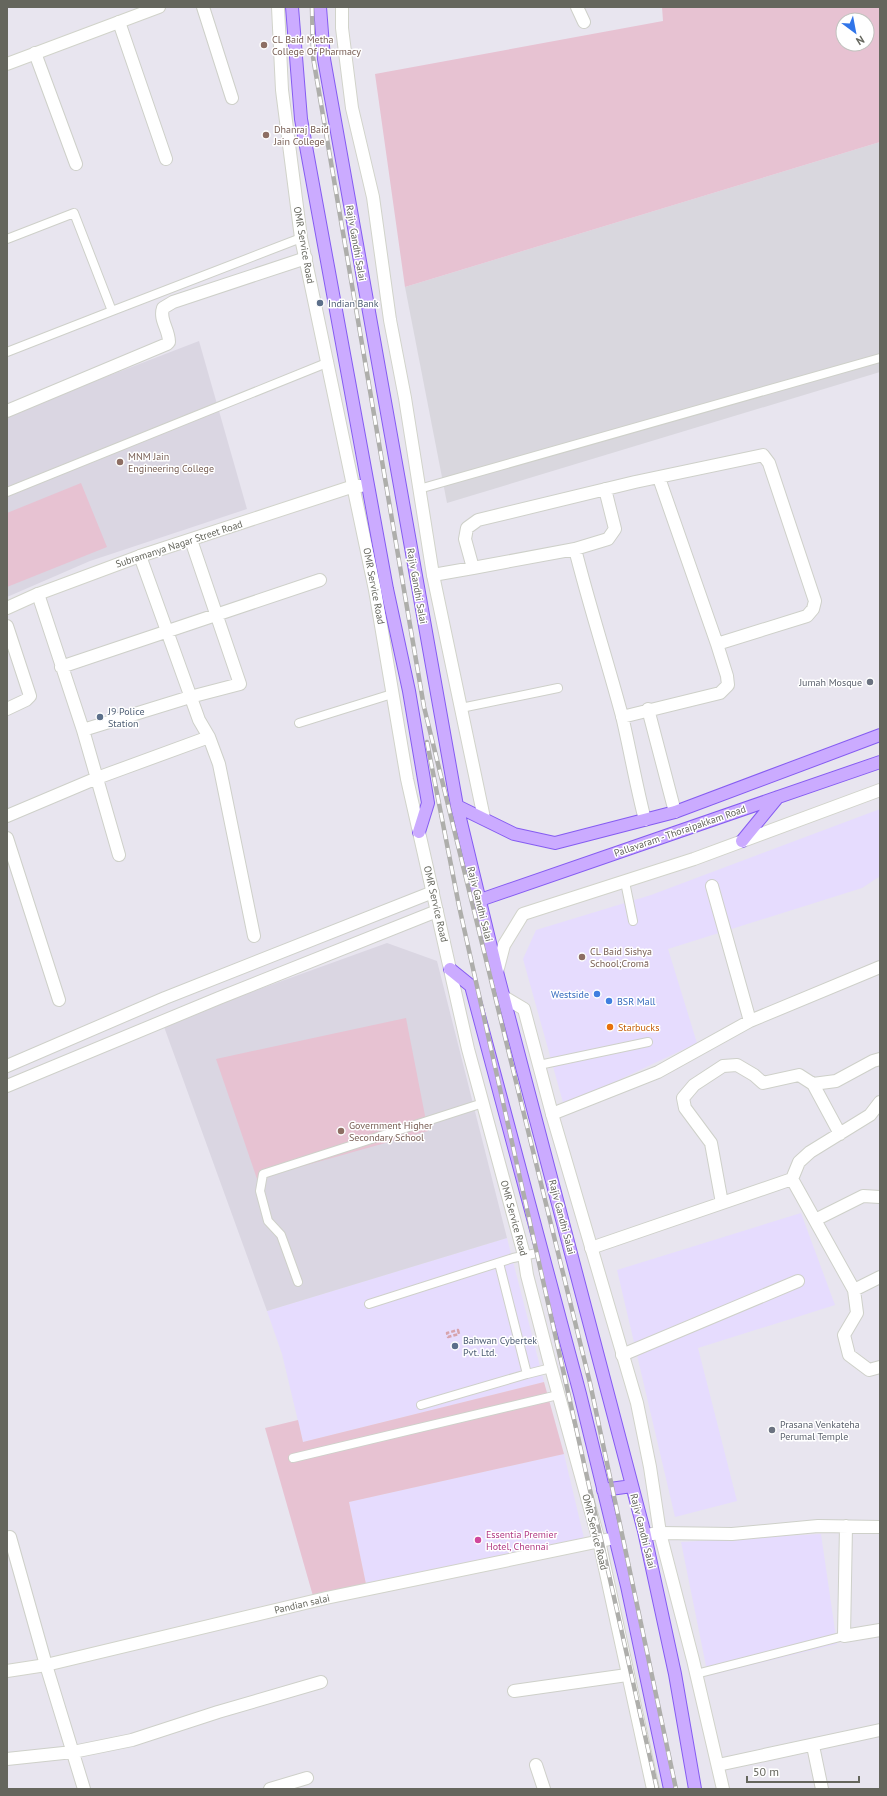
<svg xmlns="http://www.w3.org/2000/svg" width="887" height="1796" viewBox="0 0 887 1796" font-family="'PT Sans',sans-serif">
	<rect width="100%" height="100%" fill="#e8e5ef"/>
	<path fill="#e6dcfe" d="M880,809V876L862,888L668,949L697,1043L564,1106L523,959L536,930L651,895Z
		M801,1213L835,1305L698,1348L737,1501L675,1517L617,1270Z
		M507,1238L544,1382L303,1442L282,1354L267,1311Z
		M564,1454L584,1538L366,1584L349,1502Z
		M821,1534L837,1644L708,1676L681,1542Z"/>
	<path fill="#d9d7de" d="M880,142V372L447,503L405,287Z"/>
	<path fill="#dad6e2" d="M199,341L247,509L90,561L7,597V415Z
		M387,943L437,961L507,1238L267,1311L163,1024Z"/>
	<path fill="#e7c2d2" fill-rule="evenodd" d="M662,7H880V142L405,287L375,74L663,21ZM843,20H867V44H843Z
		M81,483L107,547L7,587V513Z
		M406,1018L428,1131L257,1179L216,1059Z
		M544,1382L564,1454L349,1502L366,1584L313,1596L265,1428L298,1420L303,1442Z"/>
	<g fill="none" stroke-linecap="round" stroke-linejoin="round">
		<defs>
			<path id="lane" d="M7,239L74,213L112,311L7,352
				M112,311L301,238
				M419,489L880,358
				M7,492L329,362
				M461,708L558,688
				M299,723L392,694
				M625,882L633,921
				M539,1065L648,1042
				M499,1263L527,1374L551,1368
				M298,1282L281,1235L268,1221L260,1191L263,1174L483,1103
				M369,1304L513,1258L542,1252
				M421,1405L527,1374
				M293,1458L558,1395
				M696,1674L844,1636"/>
			<path id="street" d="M203,7L232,98
				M577,7L584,22
				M119,22L166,159
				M35,53L76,164
				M7,411L167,344L169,342C169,329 159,320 163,308L173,302L306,258
				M659,478L717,644
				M575,549L608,539L615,529L605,489
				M140,556L199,720L209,737L219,764L254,936
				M473,568L575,549C589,605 607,660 622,716C630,750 636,785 645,820
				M433,575L473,568L465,539L467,528L478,520L635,482L763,455L769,463L815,601L813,609L807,616L717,644L727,676L728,685L720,693L622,717
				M38,594L83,730L119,855
				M7,626L30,696L26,700L7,709
				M61,667L320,580
				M648,709L675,812
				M83,730L190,697L240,684L191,540
				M7,816L97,778L209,737
				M7,838L59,1000
				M712,886L750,1021
				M7,1066L165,998L433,892
				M813,1084L840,1134
				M7,1086L219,998L437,911
				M552,1114L658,1072L750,1021L880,967
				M792,1179L799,1162L810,1152L870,1115L880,1102
				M722,1203L711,1143L685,1108L683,1098L694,1085L723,1066L737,1065L754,1075L763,1083L799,1075L813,1084L836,1081L873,1061L880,1059
				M815,1220L863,1196L880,1197
				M591,1248L792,1179L854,1290L857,1313L844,1335L849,1355L869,1370L880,1367
				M854,1290L880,1277
				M622,1355L798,1281
				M846,1526L844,1636L880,1630
				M645,1535L660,1533L732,1534L818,1526L880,1527
				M7,1538L10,1537L46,1665L84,1789
				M514,1691L627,1675
				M813,1746L822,1789
				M7,1759L73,1752L132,1740L218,1712L321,1682
				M536,1765L544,1789
				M718,1765L880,1730
				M270,1789L307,1778"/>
			<path id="secondary" d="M278,7L282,90L301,238L375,590L407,779L468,1049L524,1255L527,1275L550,1364L599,1541L653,1789
				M342,7V28L352,108L373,197L390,320L405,398L433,575L484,818
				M7,64L159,7
				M7,608L38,594L140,556L354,486H361
				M497,972L504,945L523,914L694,859L880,790
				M504,997L524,1009L552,1114L637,1403L650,1467L660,1533L693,1660L723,1789
				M7,1671L46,1665L326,1598L615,1538"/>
			<path id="primary" d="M292,7L301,119L387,589L409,691L428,803L419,832
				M320,7L324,59L457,806L497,972L644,1531L675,1674L695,1789
				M457,806L514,834L555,843L675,812L880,735
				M742,841L778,797
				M480,900L880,762
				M450,969L471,986L580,1394L627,1586L670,1789
				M603,1490L632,1486"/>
		</defs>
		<use href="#lane" stroke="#ced0c9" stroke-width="10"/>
		<use href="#street" stroke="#ced0c9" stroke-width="14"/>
		<use href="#secondary" stroke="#d1d3ca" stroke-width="14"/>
		<use href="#primary" stroke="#855cf1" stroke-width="14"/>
		<path stroke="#d7a4ad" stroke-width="2.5" stroke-dasharray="4 2" stroke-linecap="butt" d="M458,1330L459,1334L448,1337L447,1333Z"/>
		<use href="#lane" stroke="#fff" stroke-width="8"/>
		<use href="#street" stroke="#fff" stroke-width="12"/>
		<use href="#secondary" stroke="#fff" stroke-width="12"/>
		<use href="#primary" stroke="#cbabff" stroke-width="12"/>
		<defs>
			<path id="rail" d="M312,7L313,57L424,707L590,1383L676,1789
				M427,742L459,906L657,1789"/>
		</defs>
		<use href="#rail" stroke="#aeaeab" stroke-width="4.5"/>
		<use href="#rail" stroke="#fff" stroke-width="3" stroke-dasharray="9" stroke-linecap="butt"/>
	</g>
	<g fill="#8d6e63" stroke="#fff" stroke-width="1.5">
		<circle cx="264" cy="45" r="4"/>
		<circle cx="266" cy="135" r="4"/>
		<circle cx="120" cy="462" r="4"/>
		<circle cx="582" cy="957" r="4"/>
		<circle cx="341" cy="1131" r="4"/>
	</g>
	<g fill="#5c6f8a" stroke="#fff" stroke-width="1.5">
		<circle cx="320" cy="303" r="4"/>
		<circle cx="100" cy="717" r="4"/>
		<circle cx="455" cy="1346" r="4"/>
	</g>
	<g fill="#6b7280" stroke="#fff" stroke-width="1.5">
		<circle cx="870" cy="682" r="4"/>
		<circle cx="772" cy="1430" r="4"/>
	</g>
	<g fill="#3f7fe0" stroke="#fff" stroke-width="1.5">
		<circle cx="597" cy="994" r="4"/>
		<circle cx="609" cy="1001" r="4"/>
	</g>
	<circle fill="#e8710a" stroke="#fff" stroke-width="1.5" cx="610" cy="1027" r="4"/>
	<circle fill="#d1479c" stroke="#fff" stroke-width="1.5" cx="478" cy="1540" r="4"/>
	<g text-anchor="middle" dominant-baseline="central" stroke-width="3" stroke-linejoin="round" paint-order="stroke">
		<g font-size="10" fill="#785e54" stroke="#fff" text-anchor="start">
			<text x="272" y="39">CL Baid Metha<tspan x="272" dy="12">College Of Pharmacy</tspan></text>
			<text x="274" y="129">Dhanraj Baid<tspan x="274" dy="12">Jain College</tspan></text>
			<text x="128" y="456">MNM Jain<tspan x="128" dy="12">Engineering College</tspan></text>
			<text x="590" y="951">CL Baid Sishya<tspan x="590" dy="12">School;Cromā</tspan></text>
			<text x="349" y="1125">Government Higher<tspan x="349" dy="12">Secondary School</tspan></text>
		</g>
		<g font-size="10" fill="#65665d" stroke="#fff">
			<text transform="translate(356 243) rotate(80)">Rajiv Gandhi Salai</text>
			<text transform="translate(304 245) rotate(80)">OMR Service Road</text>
			<text transform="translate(179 544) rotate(-18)">Subramanya Nagar Street Road</text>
			<text transform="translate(374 586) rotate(79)">OMR Service Road</text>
			<text transform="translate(417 586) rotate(80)">Rajiv Gandhi Salai</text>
			<text transform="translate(680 831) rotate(-19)">Pallavaram - Thoraipakkam Road</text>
			<text transform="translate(436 904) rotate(77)">OMR Service Road</text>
			<text transform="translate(480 904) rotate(76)">Rajiv Gandhi Salai</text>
			<text transform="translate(562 1217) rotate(75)">Rajiv Gandhi Salai</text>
			<text transform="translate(514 1218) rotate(75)">OMR Service Road</text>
			<text transform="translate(643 1531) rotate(76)">Rajiv Gandhi Salai</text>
			<text transform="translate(595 1532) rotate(76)">OMR Service Road</text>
			<text transform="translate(302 1604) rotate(-13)">Pandian salai</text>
		</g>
		<g font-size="10" fill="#4e5e75" stroke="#fff" text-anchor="start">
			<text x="328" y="303">Indian Bank</text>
			<text x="108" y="711">J9 Police<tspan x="108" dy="12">Station</tspan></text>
			<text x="463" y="1340">Bahwan Cybertek<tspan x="463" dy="12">Pvt. Ltd.</tspan></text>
		</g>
		<g font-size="10" fill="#5b616d" stroke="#fff" text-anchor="end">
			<text x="862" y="682">Jumah Mosque</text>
			<text x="780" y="1424" text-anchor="start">Prasana Venkateha<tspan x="780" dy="12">Perumal Temple</tspan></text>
		</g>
		<g font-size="10" fill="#366cbe" stroke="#fff" text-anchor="end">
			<text x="589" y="994">Westside</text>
			<text x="617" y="1001" text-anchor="start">BSR Mall</text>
		</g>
		<g font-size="10" fill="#c56008" stroke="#fff" text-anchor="start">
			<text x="618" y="1027">Starbucks</text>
		</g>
		<g font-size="10" fill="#b23c85" stroke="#fff" text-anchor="start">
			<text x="486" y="1534">Essentia Premier<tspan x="486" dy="12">Hotel, Chennai</tspan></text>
		</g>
	</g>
	<rect width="887" height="1796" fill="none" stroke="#65665d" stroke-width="16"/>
	<g transform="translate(855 32) rotate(148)"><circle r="19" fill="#ffffff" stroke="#c1c2be"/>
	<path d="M0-3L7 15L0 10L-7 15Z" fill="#3175e9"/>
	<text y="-6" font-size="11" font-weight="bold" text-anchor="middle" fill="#65665d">N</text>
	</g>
	<path d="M747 1776v6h112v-6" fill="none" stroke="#65665d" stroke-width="2"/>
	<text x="753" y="1776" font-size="12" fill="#65665d" stroke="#ffffff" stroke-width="3" paint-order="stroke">50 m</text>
</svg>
